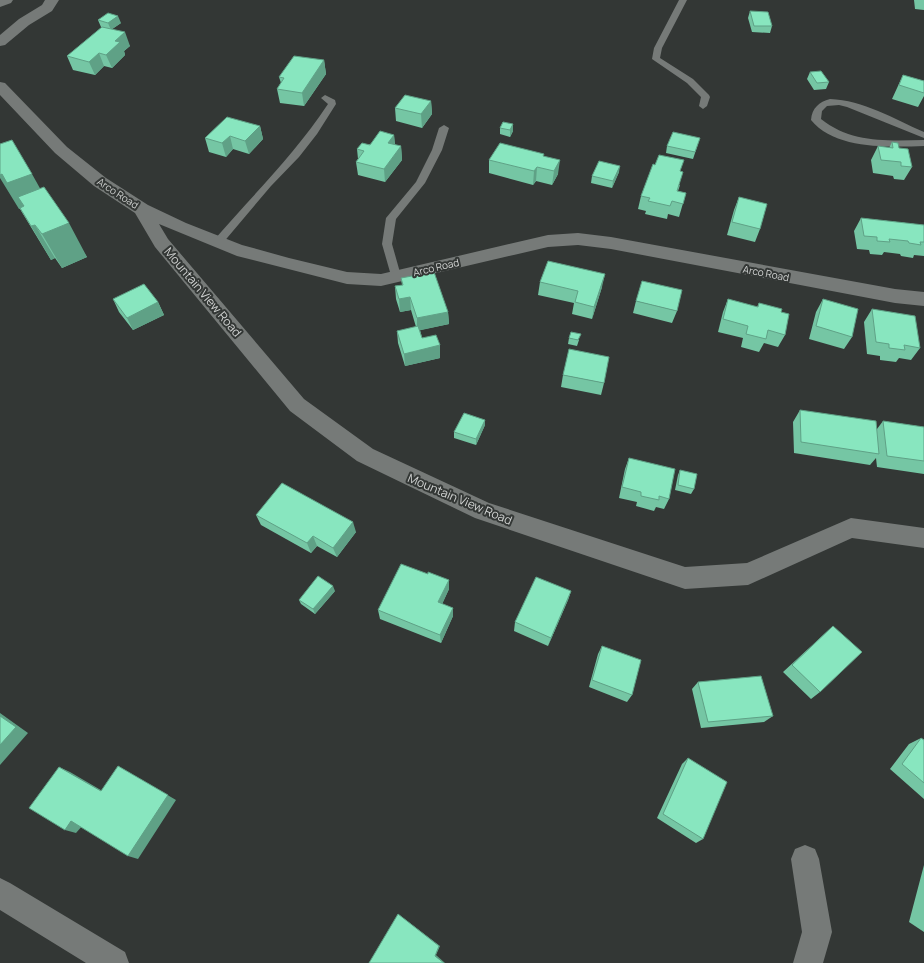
<svg xmlns="http://www.w3.org/2000/svg" width="924" height="963" viewBox="0 0 924 963" font-family="Manrope,sans-serif">
	<rect width="100%" height="100%" fill="#333735"/>
	<g fill="none" stroke-linecap="round" stroke-linejoin="round">
		<path fill="#767a78" fill-rule="evenodd" d="M679,0H687L662,48L660,58L693,79L709,95L710,97L707,106L703,109L699,106L701,97L687,83L652,59L654,48Z
			M325,95L335,100L336,104L317,134L299,157L271,186L222,244H214L213,242L214,240C253,195 295,154 328,104L321,98Z
			M830,99C863,100 894,119 924,132V138L847,107L839,105L827,106L822,111L821,119C851,143 887,141 924,140V146C890,147 835,150 811,120C812,108 819,102 830,99Z
			M444,125L449,128L442,150L425,183L396,219L392,244L401,276L400,279H392L382,244L386,218L416,182L432,150L439,128Z"/>
		<path fill="#767a78" fill-rule="evenodd" d="M0,0H13L11,3L0,7Z
			M45,0H59L52,11L29,25L5,45L0,46V35L19,19L42,5Z
			M0,82L5,83L67,147L106,178L148,205L186,223L242,245L289,258L347,272L381,274L548,235L578,233L611,237L895,289L924,292V306L895,303L611,249L578,245L548,247L381,286L347,284L237,256L159,224L168,239L304,399L373,449L489,503L685,567L747,563L851,518L924,528V548L852,538L748,585L685,589L475,518L357,461L290,411L155,247L135,213L94,186L55,153L0,95Z
			M805,845L815,849L819,859L832,932L823,963H793L802,932L791,859L795,849Z
			M0,878L10,883L125,952L129,963H86L0,910Z"/>
	</g>
	<path fill="#75c6a4" d="M914,0H924V10L915,9Z
		M750,11L772,26L770,33L752,32L748,18Z
		M98,20L121,23L112,29L130,46L124,51L125,55L112,68L104,66L95,75L73,70L67,56L102,27H101Z
		M324,60L326,74L304,106L280,103L277,89L281,83L279,77Z
		M810,72L829,82L826,89L814,90L807,79Z
		M903,75L924,81V96L918,107L892,99Z
		M431,101L432,114L422,128L396,121L395,108Z
		M503,122L513,131L510,137L500,134V128Z
		M260,126L263,139L249,154L233,149L226,157L209,152L205,138Z
		M394,135L395,145L401,146L402,160L385,182L358,175L356,162L358,159L357,149Z
		M700,138L693,159L666,153L667,146Z
		M892,142L899,148L912,167L904,180L894,179L893,176L873,173L871,160L878,146L889,148Z
		M544,156L558,174L552,185L536,181L533,185L489,173V160Z
		M619,172L612,188L591,183L592,176Z
		M680,185L678,191L686,193L679,217L668,214L667,219L645,214L646,211L638,209L641,196Z
		M40,188L87,257L62,268L55,258L51,260L20,209H19Z
		M739,197L760,229L755,242L727,235L734,210Z
		M861,218L924,225V256L914,255L913,258L901,256L900,254L884,252L882,255L870,254L869,250L857,249L854,231Z
		M401,278L448,312L449,324L420,330L422,338L440,345V358L405,366L398,343L397,331L416,327L411,310L400,312L396,299L395,286L402,285Z
		M540,282L602,287L592,319L572,314L574,303L538,295Z
		M113,299L158,302L164,315L133,330L119,312Z
		M728,299L757,307L759,303L781,312L785,335L778,347L764,343L759,352L741,347L743,338L718,332L723,312Z
		M823,299L852,337L844,349L809,339L816,312Z
		M636,301L677,311L672,323L633,313Z
		M872,309L920,348L911,360L899,358L896,362L880,360V356L867,354L864,322Z
		M569,338L579,340L577,346L568,344Z
		M563,375L604,383L601,395L561,387Z
		M800,410L877,429L883,421L924,427V474L877,467L876,458L870,465L794,453L793,422Z
		M485,420V425L476,445L454,438V432Z
		M629,458L669,499L664,509L656,507L654,511L636,506L637,502L619,498L625,469Z
		M680,470L694,489L691,494L675,490L678,475Z
		M256,515L356,532L337,557L317,546L311,553L261,525Z
		M428,574L449,580V589L442,604L453,608V616L441,643L380,619L378,610Z
		M335,591L315,614L301,604L299,600Z
		M571,591L568,600L548,646L514,631L515,622Z
		M833,626L820,692L811,699L783,672Z
		M602,646L632,695L627,702L589,687L598,654Z
		M698,682L773,716L764,722L701,728L692,689Z
		M921,738L924,740V799L890,769L909,744Z
		M688,758L703,839L696,843L657,818L682,764Z
		M924,865V932L909,922Z"/>
	<path fill="#5fa186" d="M118,16L121,23L111,30L108,23Z
		M125,32L130,46L124,51L125,55L112,68L106,55L115,41Z
		M99,53L104,66L95,75L89,62Z
		M324,60L326,74L304,106L302,93Z
		M431,101L432,114L422,128L421,114Z
		M513,124V131L510,137V130Z
		M260,126L263,139L249,154L245,141Z
		M394,135L395,149L388,143Z
		M230,136L233,149L226,157L222,143Z
		M401,146L402,160L385,182L384,169Z
		M560,160L558,174L552,185L554,171Z
		M620,166L619,172L612,188L613,181Z
		M537,167L536,181L533,185L534,171Z
		M2,174H32L51,208L29,216L22,208L19,209L0,178V175Z
		M69,223L87,257L62,268L42,234Z
		M35,225L55,258L51,260L31,226Z
		M605,274L602,287L592,319L594,307Z
		M410,297L411,310L400,312L399,299Z
		M158,302L164,315L133,330L127,318Z
		M448,312L449,324L417,331V318Z
		M440,345V358L405,366L404,354Z
		M485,420V425L476,445V439Z
		M353,522L356,532L337,557L333,548Z
		M313,536L317,546L311,553L307,543Z
		M449,580V589L439,611L438,602Z
		M333,586L335,591L315,614L313,609Z
		M571,591L568,600L548,646L551,638Z
		M453,608V616L441,643L440,635Z
		M0,713L28,733L0,765Z
		M118,766L176,800L138,859L128,856Z
		M59,767L70,772L111,796L101,791Z
		M71,821L83,825L76,833L65,830Z
		M398,914L440,946L436,955L445,963H444L435,956Z"/>
	<path fill="#88e6bf" stroke="#5fa186" d="M750,11L768,12L772,26H754Z
		M108,13L118,16L108,23L98,20Z
		M102,27L125,32L115,41L120,42L106,55L99,53L89,62L67,56Z
		M294,56L324,60L302,93L277,89L284,78L279,77Z
		M821,71L829,82L817,83L810,72Z
		M903,75L924,81V93L899,85Z
		M405,95L431,101L421,114L395,108Z
		M227,117L260,126L245,141L230,136L222,143L205,138Z
		M503,122L513,124L510,130L500,128Z
		M380,131L394,135L388,143L401,146L384,169L356,162L364,151L357,149L362,143L370,145Z
		M673,132L700,138L695,152L667,146Z
		M12,140L32,174L7,183L2,174L0,175V144Z
		M892,142L898,143L899,148L908,149L912,167L901,166V162L881,160L878,146L893,148Z
		M500,143L544,154L543,156L560,160L554,171L537,167L534,171L489,160Z
		M659,155L684,160L680,171L683,172L677,191L686,193L683,204L672,201L670,206L648,201L650,198L641,196L653,164L655,165Z
		M599,161L620,166L613,181L592,176Z
		M44,187L69,223L42,234L35,225L31,226L20,208L24,206L18,197Z
		M739,197L767,204L760,229L732,222Z
		M861,218L924,225V242H920L921,245L909,243L908,241L889,239L890,242L877,241V237L864,236Z
		M548,261L605,274L594,307L575,302L578,291L540,282Z
		M434,272L448,312L417,318L410,297L399,299L395,286L403,285L401,278Z
		M642,281L682,290L677,311L636,301Z
		M144,284L158,302L127,318L113,299Z
		M728,299L758,307L759,303L782,309L781,312L789,314L785,335L768,330L766,339L746,334L748,326L723,319Z
		M823,299L858,309L852,337L816,326Z
		M872,309L915,316L920,348L904,345L905,350L889,348V344L876,342Z
		M418,326L422,338L436,335L440,345L404,354L397,331Z
		M571,332L581,334L578,340L569,338Z
		M569,349L609,357L604,383L563,375Z
		M800,410L876,421L879,454L801,442Z
		M464,413L485,420L476,439L454,432Z
		M883,421L924,427V461L887,456Z
		M629,458L675,469L669,499L659,496V500L641,496V492L622,487Z
		M680,470L697,474L694,489L678,485Z
		M282,483L353,522L333,548L313,536L307,543L256,515Z
		M401,564L428,574V572L449,580L438,602L453,608L440,635L378,610Z
		M318,576L333,586L313,609L299,600Z
		M536,577L571,591L551,638L515,622Z
		M833,626L862,652L820,692L792,665Z
		M602,646L641,660L632,695L592,680Z
		M761,676L773,716L708,722L698,682Z
		M0,716L16,727L0,745Z
		M921,738L924,740V783L902,764Z
		M688,758L727,782L703,839L663,814Z
		M118,766L168,795L128,856L71,821L65,830L29,808L59,767L101,791Z
		M398,914L439,946L435,956L444,963H369Z"/>
	<g text-anchor="middle" dominant-baseline="central" stroke-width="4" stroke-linejoin="round" paint-order="stroke">
		<g font-size="10" fill="#d1d3d2" stroke="#333735">
			<text transform="translate(118 193) rotate(33)">Arco Road</text>
			<text transform="translate(436 267) rotate(-13)">Arco Road</text>
			<text transform="translate(766 273) rotate(11)">Arco Road</text>
		</g>
		<g font-size="12" fill="#d1d3d2" stroke="#333735">
			<text transform="translate(203 292) rotate(50)">Mountain View Road</text>
			<text transform="translate(460 499) rotate(23)">Mountain View Road</text>
		</g>
	</g>
</svg>
